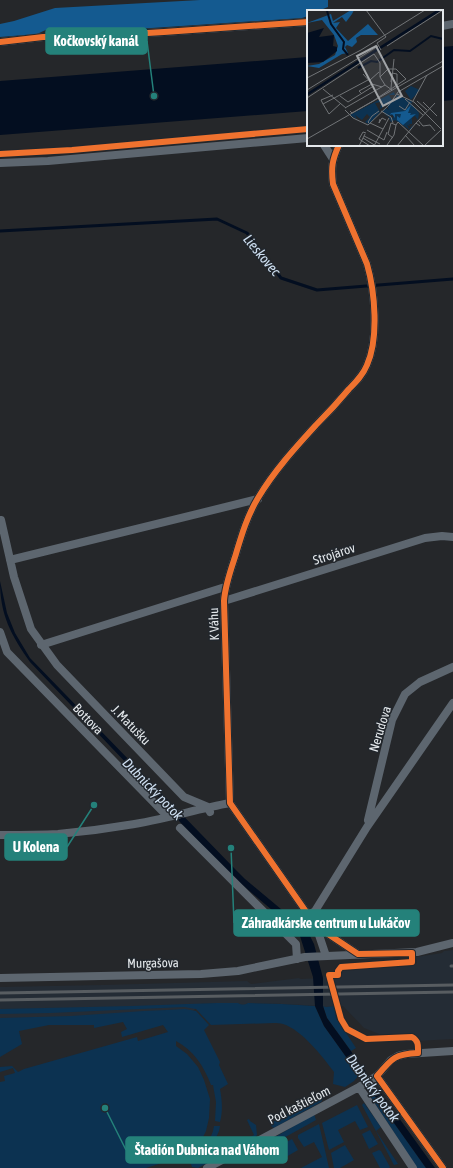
<svg xmlns="http://www.w3.org/2000/svg" width="453" height="1168" viewBox="0 0 453 1168" font-family="'Asap Condensed',sans-serif">
	<rect width="100%" height="100%" fill="#25272a"/>
	<path fill="#242c35" d="M453,950V1039L399,1042L364,1028L343,1006L326,1007L323,1006L282,1004L248,1003L245,1005L217,1003L200,1004L192,1012L94,1025H49L0,1026V987H1L103,985L247,981L251,984L299,978L300,979L323,978V976L325,977H340V972L343,969L413,965L417,963L416,957L442,953L444,951Z"/>
	<path fill="#0c3251" d="M217,1003H238C242,1005 244,1005 248,1003L282,1004L315,1006L324,1026L359,1075L354,1081L345,1087L333,1084L334,1072C323,1057 302,1030 283,1024C280,1023 277,1023 274,1023L211,1025L196,1009L184,1007L50,1013L0,1014V1009L132,1006Z
		M323,1006L326,1007L335,1006L336,1018L356,1048L351,1051L327,1018Z
		M185,1009L196,1011L209,1025L204,1030L220,1062L219,1065L228,1084L220,1089C222,1100 223,1111 220,1122L215,1121L216,1102L213,1085H211C204,1066 193,1050 176,1041V1046L187,1054L198,1067L204,1080L210,1099L209,1118L206,1131L198,1147L187,1155L146,1168H0V1082L5,1081L4,1076L15,1073L13,1068L0,1072V1067L12,1066L18,1072L24,1069L137,1037L138,1041L168,1032L163,1025L122,1037L121,1032L127,1029L123,1022L94,1028V1025H49L19,1031L22,1044L0,1057V1018L71,1016L144,1011L167,1010Z
		M372,1092L426,1168H417L369,1094Z
		M322,1096L323,1099L321,1102L274,1128L271,1126V1123Z
		M364,1103L381,1127L376,1131L398,1164L394,1165L362,1105Z
		M357,1105L368,1127L360,1130L355,1121L338,1130L344,1142L329,1150L322,1123Z
		M314,1114L316,1120L271,1145L268,1146L265,1145V1143Z
		M249,1119L250,1121L256,1125L257,1135L255,1137L198,1168L192,1167L190,1161C201,1151 212,1141 214,1126H220L219,1131L210,1151L213,1156L254,1135L247,1120Z
		M319,1124L329,1168H301L322,1157L314,1142L304,1147L298,1138V1135Z
		M370,1130L378,1144L369,1149L362,1134Z
		M292,1139L298,1150L286,1157L279,1146Z
		M345,1145L354,1160L340,1168H334L331,1153Z
		M379,1150L381,1151L390,1167L389,1168H380L372,1153Z"/>
	<path fill="#145a90" d="M200,0H328V7L318,11H308V16L302,18L77,33L62,28H50L37,34L0,37V24L14,21L55,8Z"/>
	<path fill="#030e20" d="M453,46V100L442,101V47Z
		M308,57V111L0,135V81Z
		M0,581L7,613L15,633L30,658L234,868L245,879L300,925L309,934L314,944L323,978V1006L327,1018L366,1072L359,1075L324,1026L319,1015L315,1006L313,977L299,933L233,877L180,822L170,809L30,662C11,635 0,615 0,581Z
		M378,1089L435,1168H426L372,1092Z"/>
	<g fill="none" stroke-linecap="round" stroke-linejoin="round">
		<path stroke="#030e20" stroke-width="3" d="M0,231L217,219L247,233L281,278L317,290L453,279
			M360,1071L377,1094"/>
		<path stroke="#5d666f" stroke-width="8" d="M442,26L453,24
			M0,42L43,37L98,36L164,32L308,22
			M324,145L333,159
			M0,163L48,161L308,138
			M1,520L14,577L31,629L57,665L184,797L208,807L210,812
			M10,560L258,499
			M224,601L425,538L442,536L453,537
			M0,632L7,652L168,817
			M41,645L225,587
			M368,820L392,720L405,694L420,682L453,667
			M180,828L296,944L297,959
			M0,835C19,835 39,835 58,834C82,832 105,829 128,825C163,820 196,809 230,803
			M309,915L315,911L367,827L453,703
			M316,926L358,954
			M326,956L316,926L230,803L224,601C225,586 230,572 235,557C241,537 247,516 258,498C274,471 295,448 316,425C328,413 339,401 349,389C356,382 363,375 367,365C379,338 375,292 367,264L333,184C331,168 332,160 339,145
			M0,978L201,974L238,971L305,957L417,952L453,943
			M377,1076L443,1168
			M359,1087L413,1168
			M207,1168L359,1087L377,1076L391,1060L398,1056L406,1054L453,1051"/>
		<path stroke="#585d61" stroke-width="3" d="M451,966H453
			M0,993L453,985
			M0,1000L453,992"/>
		<defs>
			<path id="cycleway" d="M0,42L43,37L98,36L164,32L308,22
				M339,145C332,160 331,168 333,184L367,264C375,292 379,338 367,365C363,375 356,382 349,389C339,401 328,413 316,425C295,448 274,471 258,498C247,516 241,537 235,557C230,572 225,586 224,601L230,803L316,926L358,954L412,953V962L341,967L338,971V975H329L341,1019L347,1029L366,1039L412,1037C419,1041 418,1046 418,1053C395,1054 392,1058 377,1076L443,1168
				M0,154L72,150L308,129"/>
		</defs>
		<use href="#cycleway" stroke="#22272d" stroke-width="8"/>
		<use href="#cycleway" stroke="#ef722f" stroke-width="6"/>
	</g>
	<g text-anchor="middle" dominant-baseline="central" stroke-width="3" stroke-linejoin="round" paint-order="stroke">
		<g font-size="13" fill="#e4e8eb" stroke="#22272d">
			<text transform="translate(334 554) rotate(-18)">Strojárov</text>
			<text transform="translate(214 624) rotate(-92)">K Váhu</text>
			<text transform="translate(88 719) rotate(46)">Bottova</text>
			<text transform="translate(131 725) rotate(46)">J. Matušku</text>
			<text transform="translate(380 729) rotate(-73)">Nerudova</text>
			<text transform="translate(153 963) rotate(-1)">Murgašova</text>
			<text transform="translate(299 1105) rotate(-27)">Pod kaštieľom</text>
		</g>
		<g font-size="14" font-style="italic" fill="#cfe0f2" stroke="#22272d">
			<text transform="translate(262 255) rotate(50)">Lieskovec</text>
			<text transform="translate(153 789) rotate(46)">Dubnický potok</text>
			<text transform="translate(373 1088) rotate(54)">Dubnický potok</text>
		</g>
	</g>
	<g transform="translate(307 10)">
		<rect width="136" height="136" fill="#25272a"/>
		<path d="M104,76L113,80L104,90L98,81ZM87,82L88,85H82L85,90L87,92L90,85L106,92L104,93L112,103L111,110L108,106L105,108V114H102L103,116L100,115L102,119L107,114L103,120L88,110L84,112L81,106L86,108L87,105L80,106L75,101L79,98L82,100L80,96L84,91L73,99L74,92L68,93L73,102L62,114L58,112L63,107L60,104L55,110L48,105L55,112L48,105L50,109L43,105Z" fill="#0c3251"/>
		<path d="M44,0H47L45,4L39,12L35,7L26,13L33,12L29,18L41,31L61,14L71,25H54L49,28L50,32L45,37L40,35L38,37L41,43L35,44L12,58L0,56L12,54L28,45L31,36L27,25L15,10L0,13L24,4L26,11ZM104,95L101,103H104L103,105L109,104L96,115L90,110V106L93,108L94,104H88V108L85,104L83,105L84,103L98,101Z" fill="#145a90"/>
		<path d="M130,0H135L0,86V83ZM17,18L12,27L27,25L26,36L30,37V41L16,52L0,53V23Z" fill="#030e20"/>
		<path fill="none" stroke="#030e20" stroke-width="2" d="M20,1L24,14L37,32L36,39L41,45M51,58L64,51L70,52L87,40L103,41L124,26L136,29"/>
		<path fill="none" stroke="#717477" stroke-width="1" d="M59,0L79,27L70,33L74,40M80,36L136,0M56,64L65,74L75,77M0,68L54,40L118,0M63,70L72,62M84,72L85,63L90,64V76M84,78L87,49M16,79L39,98M0,80L71,36M55,84L52,81L65,74M90,84L107,92L134,119M33,86L41,92L65,77M0,88L67,44L73,53V67L78,75L85,80M98,89L116,105M106,91L120,65M110,91L120,100M116,92L130,106M16,94L61,70M16,94L22,104L34,93M16,94L14,90L26,85M92,96L98,100L103,92M38,98L78,75M38,100L46,108L61,115L82,95L91,82L136,56M43,101L45,103L66,91L99,69L89,59H81L73,67M74,101L84,107L86,113M73,109L72,113L75,108L79,110M111,110L116,116L123,115L128,121M62,113L61,112L65,106L72,101M63,113L76,119M113,116L109,113L128,93M60,120L77,130L80,122M59,123L56,122L52,129L63,136M98,125L108,136M57,126L73,134M56,128L69,136M86,128L81,124L84,113L89,115L91,112L117,136M0,129L136,51M80,135L87,125L89,115M52,136L58,124M67,136L82,108M90,136L109,113M117,136L134,120"/>
		<path fill="#a1a4a7" fill-opacity="0.15" stroke="#a1a4a7" stroke-width="2" d="M69,36L95,86L76,96L50,46Z"/>
		<rect width="136" height="136" fill="none" stroke="#e4e8eb" stroke-width="2"/>
	</g>
	<path fill="none" stroke="#24817a" stroke-width="1.5" d="M154 96L147 41M94 805L67 847M231 848L234 923M105 1108L126 1150"/>
	<g fill="#24817a" stroke="#22272d" stroke-width="1.5">
		<circle cx="154" cy="96" r="4"/>
		<circle cx="94" cy="805" r="4"/>
		<circle cx="231" cy="848" r="4"/>
		<circle cx="105" cy="1108" r="4"/>
	</g>
	<g fill="#24817a" stroke="#24817a" stroke-width="1.5">
		<rect x="46" y="28" width="101" height="26" rx="4"/>
		<rect x="5" y="834" width="62" height="26" rx="4"/>
		<rect x="234" y="910" width="185" height="26" rx="4"/>
		<rect x="126" y="1137" width="161" height="26" rx="4"/>
	</g>
	<g font-size="14" text-anchor="middle" font-weight="bold" fill="#fff">
		<text x="96" y="46">Kočkovský kanál</text>
		<text x="36" y="852">U Kolena</text>
		<text x="326" y="928">Záhradkárske centrum u Lukáčov</text>
		<text x="207" y="1155">Štadión Dubnica nad Váhom</text>
	</g>
</svg>
